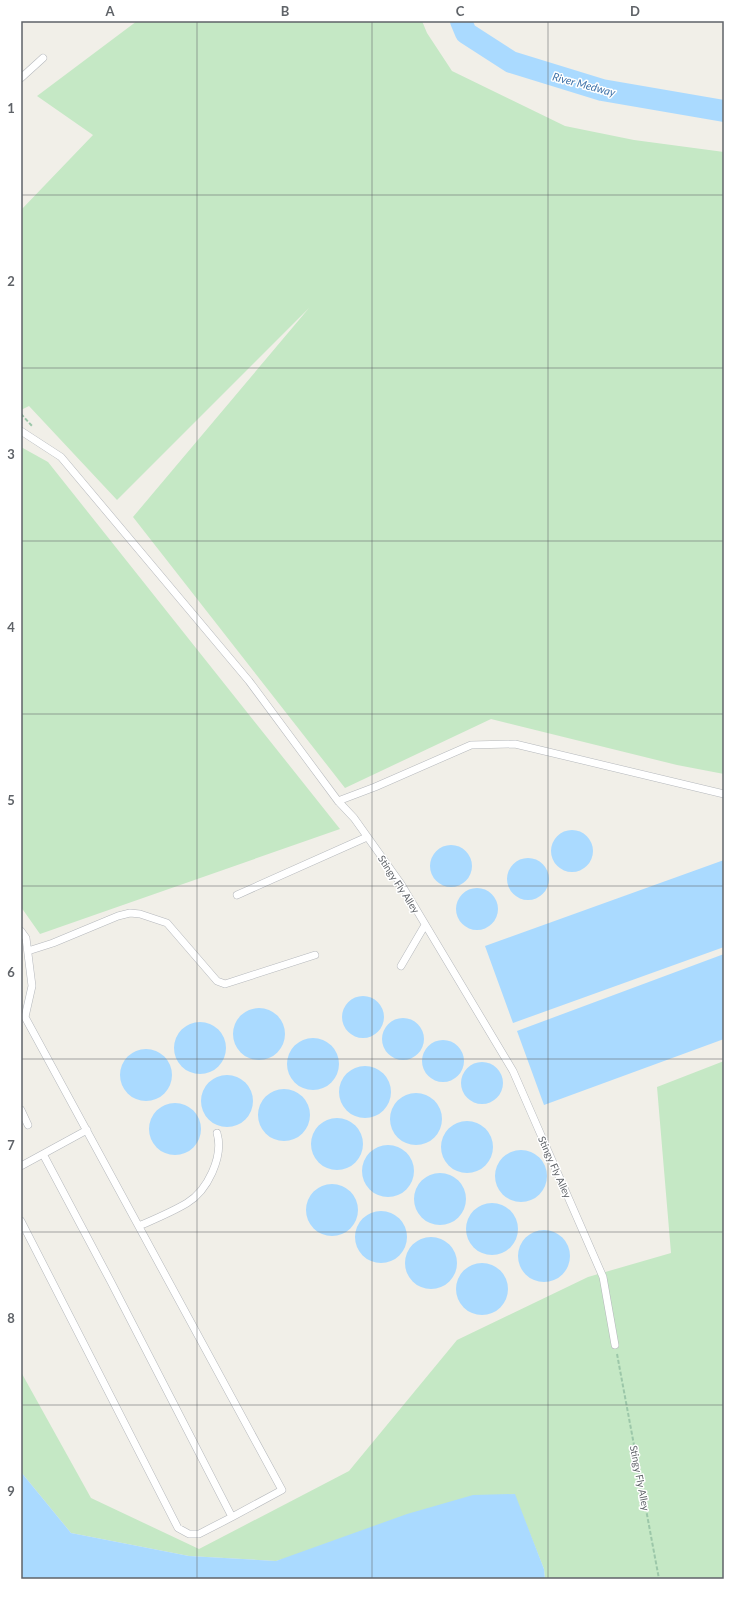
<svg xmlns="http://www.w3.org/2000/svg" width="745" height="1600" viewBox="0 0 745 1600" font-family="Lato,sans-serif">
	<rect width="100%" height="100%" fill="#f1efe8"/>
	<path fill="#c5e8c5" d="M137,21H422L427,33L452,71L565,126L634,140L724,152V774L677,765L491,719L345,788L133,517L309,308L117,500L29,406L21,410V210L93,135L37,96Z
		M21,447L48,462L340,829L40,934L21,907Z
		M724,1061V1579H545L544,1569L514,1494L276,1561L189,1556L71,1533L21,1472V1372L91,1498L199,1549L349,1471L457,1340L588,1277L671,1253L657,1087Z"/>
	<path fill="#aadaff" d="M551 851a21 21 0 1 1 42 0a21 21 0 1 1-42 0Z
		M430 866a21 21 0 1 1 42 0a21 21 0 1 1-42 0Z
		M507 879a21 21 0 1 1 42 0a21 21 0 1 1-42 0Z
		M724,860V947L513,1023L485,946Z
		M456 909a21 21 0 1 1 42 0a21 21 0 1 1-42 0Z
		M724,954V1039L544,1105L517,1031Z
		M342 1017a21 21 0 1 1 42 0a21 21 0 1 1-42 0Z
		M233 1034a26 26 0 1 1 52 0a26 26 0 1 1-52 0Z
		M382 1039a21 21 0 1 1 42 0a21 21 0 1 1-42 0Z
		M174 1048a26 26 0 1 1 52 0a26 26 0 1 1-52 0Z
		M287 1064a26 26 0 1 1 52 0a26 26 0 1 1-52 0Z
		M422 1061a21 21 0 1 1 42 0a21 21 0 1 1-42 0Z
		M120 1075a26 26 0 1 1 52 0a26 26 0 1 1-52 0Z
		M461 1083a21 21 0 1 1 42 0a21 21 0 1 1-42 0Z
		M339 1092a26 26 0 1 1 52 0a26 26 0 1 1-52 0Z
		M201 1101a26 26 0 1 1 52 0a26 26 0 1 1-52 0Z
		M258 1115a26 26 0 1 1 52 0a26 26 0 1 1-52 0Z
		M390 1119a26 26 0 1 1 52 0a26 26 0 1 1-52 0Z
		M149 1129a26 26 0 1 1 52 0a26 26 0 1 1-52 0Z
		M311 1144a26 26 0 1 1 52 0a26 26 0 1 1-52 0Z
		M441 1147a26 26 0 1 1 52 0a26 26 0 1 1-52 0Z
		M362 1171a26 26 0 1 1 52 0a26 26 0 1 1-52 0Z
		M495 1176a26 26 0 1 1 52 0a26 26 0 1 1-52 0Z
		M414 1199a26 26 0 1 1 52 0a26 26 0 1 1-52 0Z
		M306 1210a26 26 0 1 1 52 0a26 26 0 1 1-52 0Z
		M466 1229a26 26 0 1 1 52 0a26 26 0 1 1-52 0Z
		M355 1237a26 26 0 1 1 52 0a26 26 0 1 1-52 0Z
		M518 1256a26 26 0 1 1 52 0a26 26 0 1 1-52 0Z
		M405 1263a26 26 0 1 1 52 0a26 26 0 1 1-52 0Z
		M456 1289a26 26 0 1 1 52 0a26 26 0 1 1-52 0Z
		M21,1472L71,1533L189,1556L276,1561L407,1514L473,1495L515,1494L544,1569L545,1579H21Z"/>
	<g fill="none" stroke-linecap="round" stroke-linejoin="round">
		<path stroke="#aadaff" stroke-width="22" d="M461,21L466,33L511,62L602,90L724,111"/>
		<defs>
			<path id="service" d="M21,78L43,58
				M21,431L61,457L249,681L338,801L354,818L401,884L513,1071L603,1277L615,1345
				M338,801L375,787L471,745L515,744L724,794
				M237,895L367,837
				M21,931L26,938L32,986L25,1017L282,1490L232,1517
				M28,951L53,943L118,916L130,913L140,914L167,923L217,981L225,984L315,955
				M401,966L425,925
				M21,1110L28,1125
				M21,1166L87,1130
				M21,1221L178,1528L189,1534H199L232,1517L111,1282L43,1154
				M139,1226C155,1219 172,1212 187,1203C207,1191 224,1157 217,1133"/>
		</defs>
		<use href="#service" stroke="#b5b8bc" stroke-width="8"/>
		<path stroke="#9cc7a9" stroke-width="2" stroke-dasharray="4 2" stroke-linecap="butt" d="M21,414L33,427
			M617,1354L659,1579"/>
		<use href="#service" stroke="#fff" stroke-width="7"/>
	</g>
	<path fill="none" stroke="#5f6368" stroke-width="1" stroke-opacity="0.55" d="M197,21V1579M372,21V1579M548,21V1579M21,195H724M21,368H724M21,541H724M21,714H724M21,886H724M21,1059H724M21,1232H724M21,1405H724"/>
	<g text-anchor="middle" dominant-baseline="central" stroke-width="3" stroke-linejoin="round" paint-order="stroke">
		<g font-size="10" fill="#5f6368" stroke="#fff">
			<text transform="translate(399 884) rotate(57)">Stingy Fly Alley</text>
			<text transform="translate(555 1167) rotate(66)">Stingy Fly Alley</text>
			<text transform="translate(640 1478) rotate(79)">Stingy Fly Alley</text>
		</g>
		<g font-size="11" font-style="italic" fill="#4174aa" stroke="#fff">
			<text transform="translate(584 84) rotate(15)">River Medway</text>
		</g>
	</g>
	<rect width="745" height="1600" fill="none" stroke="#ffffff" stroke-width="44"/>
	<rect x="22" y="22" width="701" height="1556" fill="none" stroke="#5f6368" stroke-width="1.5"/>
	<g font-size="13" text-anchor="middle" font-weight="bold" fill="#5f6368">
		<text x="110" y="16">A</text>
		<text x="285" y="16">B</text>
		<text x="460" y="16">C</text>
		<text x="635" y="16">D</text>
		<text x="11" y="113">1</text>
		<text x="11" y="286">2</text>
		<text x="11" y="459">3</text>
		<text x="11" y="632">4</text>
		<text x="11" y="805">5</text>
		<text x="11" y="977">6</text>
		<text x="11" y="1150">7</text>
		<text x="11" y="1323">8</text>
		<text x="11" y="1496">9</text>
	</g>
</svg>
